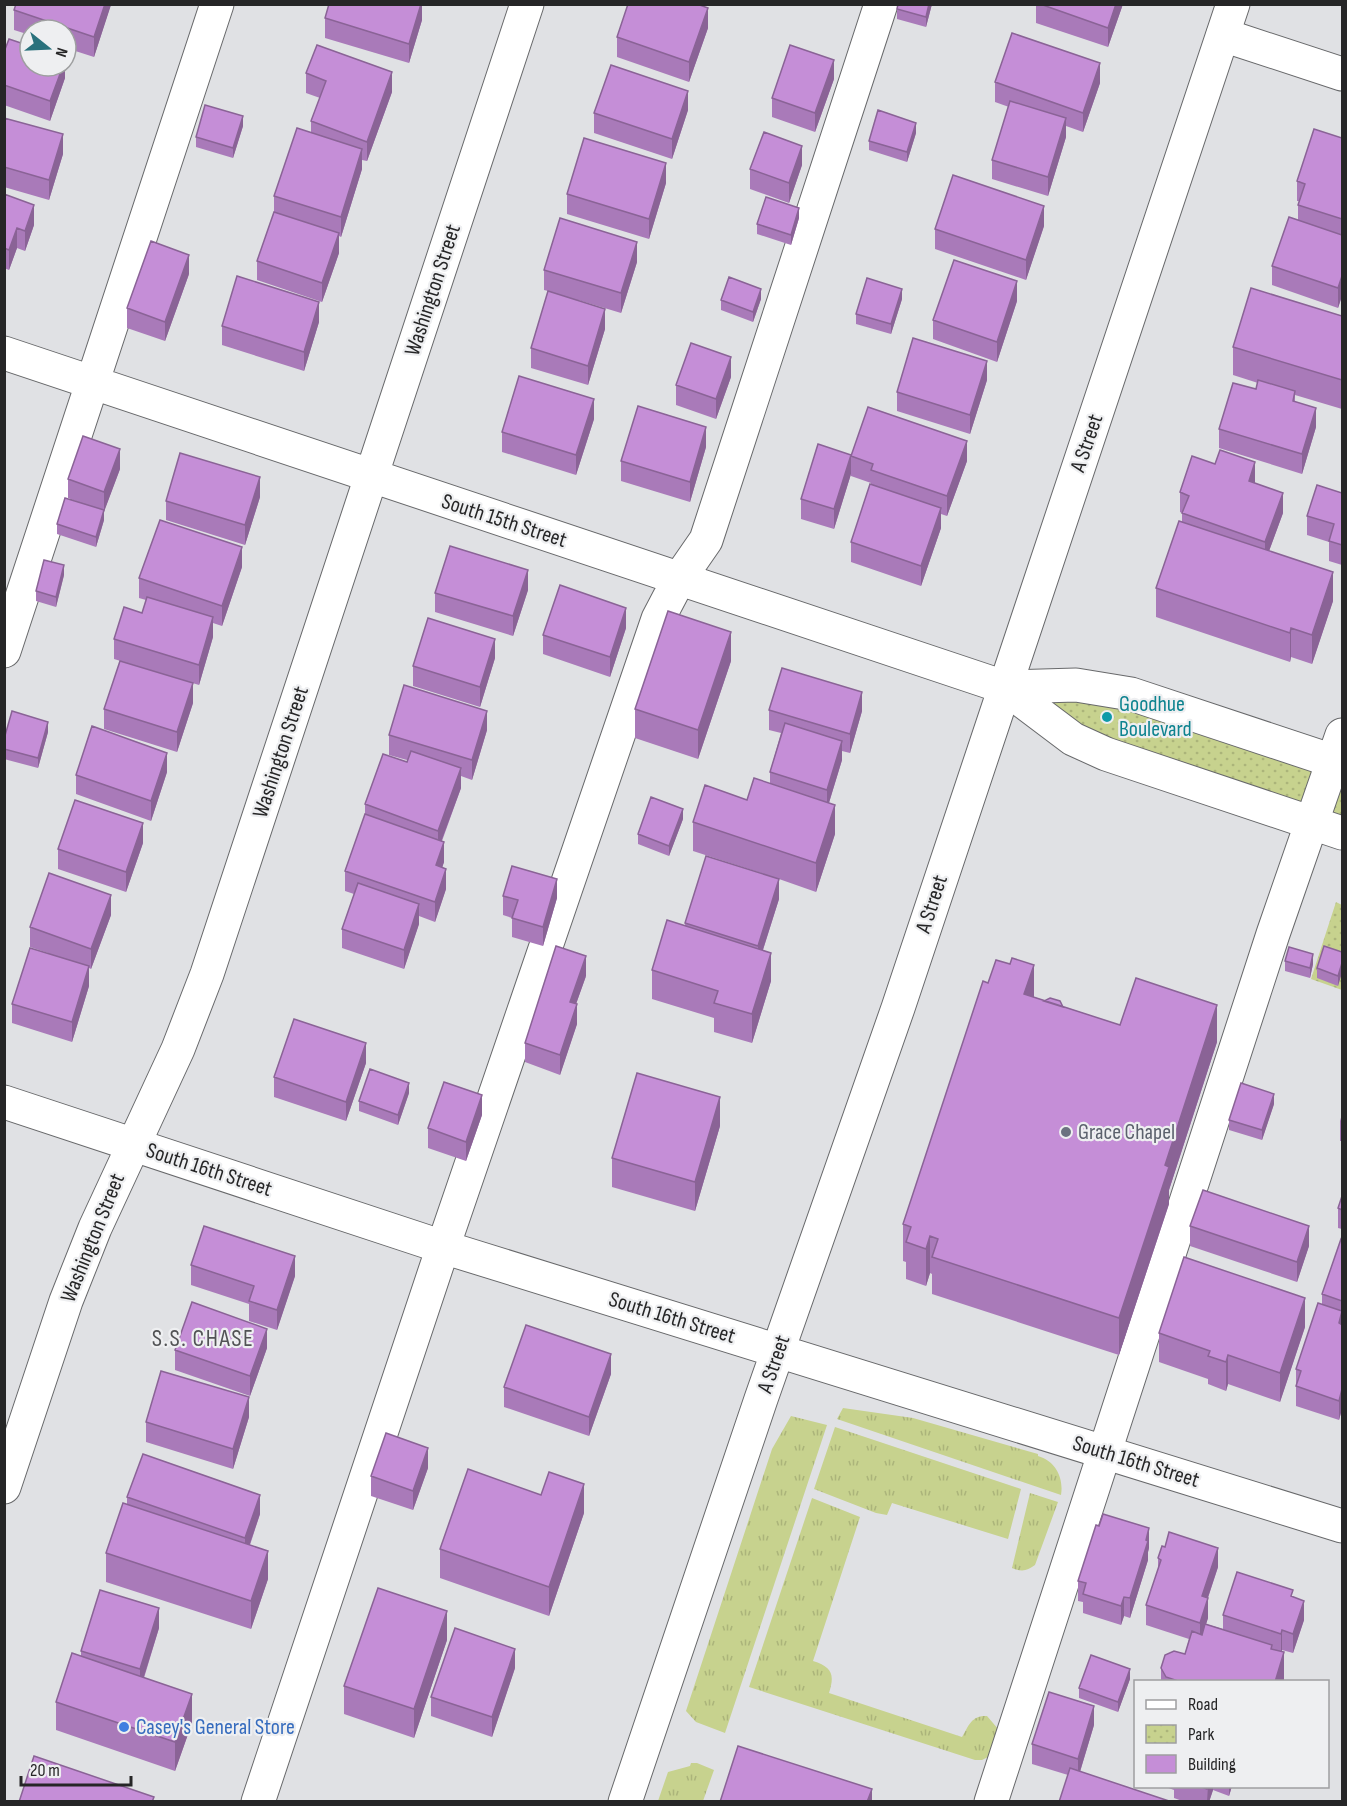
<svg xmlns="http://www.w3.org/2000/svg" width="1347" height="1806" viewBox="0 0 1347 1806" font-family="'Sofia Sans Condensed',sans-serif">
	<defs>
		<pattern id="grass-tufts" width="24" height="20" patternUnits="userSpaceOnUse" patternTransform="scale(1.5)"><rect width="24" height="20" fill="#c7d28e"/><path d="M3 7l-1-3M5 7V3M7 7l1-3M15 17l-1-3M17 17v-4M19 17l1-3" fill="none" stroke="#abb47a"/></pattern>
		<pattern id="park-dots" width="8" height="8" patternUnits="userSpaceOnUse" patternTransform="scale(1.5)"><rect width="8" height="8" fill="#c7d28e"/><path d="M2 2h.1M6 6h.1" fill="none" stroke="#abb47a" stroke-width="1.8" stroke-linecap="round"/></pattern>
	</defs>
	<rect width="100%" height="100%" fill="#e0e1e4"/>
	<path fill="url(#grass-tufts)" d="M843,1408L913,1418L1038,1454V1456C1055,1461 1064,1477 1061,1495L837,1419Z
		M791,1416L827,1425L725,1733L696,1722L686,1711L772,1449Z
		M835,1427L1021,1489L1008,1539L892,1503L887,1515L876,1513L814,1489Z
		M1030,1493L1058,1502L1035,1565C1027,1571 1022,1572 1012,1568Z
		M812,1498L860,1517L813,1661C832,1667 835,1674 829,1693L962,1737C969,1725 972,1715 987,1716L999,1730L988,1757L982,1760H975L749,1687Z
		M691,1763H697L714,1770L703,1801H658L668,1772L690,1766Z"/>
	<path fill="url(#park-dots)" d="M1056,685L1342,764V833L1106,754L1004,687Z
		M1336,902L1342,905V990L1311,979Z"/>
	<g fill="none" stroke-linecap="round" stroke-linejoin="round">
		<defs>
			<path id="minor" d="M1223,35L1342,74
				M4,353L1004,687L1073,739L1106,754L1342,833
				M4,651L217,4
				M1004,687L1076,685L1131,694L1342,764
				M4,1487L66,1301L95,1228L178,1049L207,974L527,4
				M258,1802L443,1247L658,619L679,579L706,540L881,4
				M991,1802L1273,934L1342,735"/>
			<path id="major" d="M4,1102L443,1247L1342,1526
				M625,1802L761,1399L898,1008L1233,4"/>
		</defs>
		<use href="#minor" stroke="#68696b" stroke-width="35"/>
		<use href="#major" stroke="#68696b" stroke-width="35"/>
		<use href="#minor" stroke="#fff" stroke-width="33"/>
		<use href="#major" stroke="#fff" stroke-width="33"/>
	</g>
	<path fill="#a97ab9" d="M111,4L94,57L66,48V30H30V35L14,30V10Z
		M422,4V20L409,63L325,38V18Z
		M932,4L926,27L897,19V9Z
		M1036,4H1123L1108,47L1036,23Z
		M708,28L689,82L617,57V37Z
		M4,52L65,66V78L50,121L4,105Z
		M306,73L392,92L367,161L362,160V169L341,237L339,236V253L322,302L257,280V261L274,212V196L311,133V121L320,98L306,93Z
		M834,79L815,132L772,117V98Z
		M995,82L1100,83L1083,132L1066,126V137L1048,196L992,179V160L1009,107L995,102Z
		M688,110L672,159L594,133V113Z
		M4,118L63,154L49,200L4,187Z
		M243,126L233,158L196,147V137Z
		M916,133L907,162L869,150V141Z
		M1342,138V296L1338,308L1272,285V266L1298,220V205L1299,201H1297V181Z
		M802,165L789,203L750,189V169Z
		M666,183L649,239L567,214V194Z
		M4,194L34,225L25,251L17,248L9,270L4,268Z
		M799,218L791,245L757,234V224Z
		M1044,226L1026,280L935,249V229Z
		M637,262L621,313L578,300L605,329L588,385L531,368V348L548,291L544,290V270Z
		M189,274L165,341L127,328V308Z
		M761,299L753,322L721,310V300Z
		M902,299L891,334L856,324V314Z
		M1017,301L997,362L933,339V320Z
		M1342,316V409L1295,395V402L1316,427L1302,474L1219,448V429L1256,389L1258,383L1233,375V347Z
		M319,322L304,371L222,345V326Z
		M731,377L716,419L676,405V385Z
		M987,380L970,434L897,411V392Z
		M594,419L576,475L502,452V432Z
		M706,447L690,502L621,481V461Z
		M851,456L967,461L947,516L941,514V528L921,586L851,562V542L871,484V483L851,476Z
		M120,469L104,511V520L96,547L57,534V524L81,503L68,498V479Z
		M851,474L834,529L801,519V499Z
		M1255,482V483L1283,513L1269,551L1333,601L1312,664L1291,657L1290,662L1156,617V588L1182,523V513L1180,512V492Z
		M1342,493V565L1329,561V542L1307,535V516Z
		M260,497L245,545L166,520V501Z
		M242,567L222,626L213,623V637L199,685L114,659V639L142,613L146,600L139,598V578Z
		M64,575L56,607L36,601V591Z
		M528,590L513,636L435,612V593Z
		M626,628L610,677L543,654V635Z
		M495,658L480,707L413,686V666Z
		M731,661L698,759L635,738V709Z
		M193,703L177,752L104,729V709Z
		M769,710L862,711L850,753L842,751V760L829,803L835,834L816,892L779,879V899L763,950L771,981L752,1043L714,1032V1018L652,999V970L685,926V923L764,874L693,851V822L747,800L770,783V772L781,733L769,730Z
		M487,730L472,780L461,776V788L442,841L444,862L442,868L446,889L435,922L419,916V924L404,969L342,948V929L354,894L345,891V871L365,815V804L407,762V760L389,755V735Z
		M48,732L38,768L4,759V739Z
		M167,772L151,821L76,794V775Z
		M683,819L669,856L638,844V834Z
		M143,843L126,892L58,869V849Z
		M503,896L557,898L543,946L512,937V918L503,915Z
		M111,915L91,969L89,968V986L72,1042L12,1023V1004L48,953L30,947V927Z
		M1342,952L1338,986L1317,978V968Z
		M1285,961L1313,964L1310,978L1285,971Z
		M586,976L576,1004L577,1024L560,1075L525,1062V1043Z
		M1034,997L1120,1025L1217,1042L1169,1190V1204L1119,1355L932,1294V1274L930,1273L926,1286L906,1279V1262L903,1261V1224Z
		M366,1063L346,1121L274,1097V1077Z
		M409,1093L398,1125L359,1111V1101Z
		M1274,1104L1262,1140L1229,1130V1120Z
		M1342,1114V1141H1340V1121Z
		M482,1115L466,1161L428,1148V1128Z
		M720,1126L695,1211L612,1187V1158Z
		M1342,1196V1229L1338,1228V1208Z
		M1190,1226L1309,1246L1297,1282L1190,1246Z
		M1342,1240V1409L1339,1420L1296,1406V1369L1322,1305V1294Z
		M191,1265L295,1276L277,1330L249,1321V1304L191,1285Z
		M1305,1327L1280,1402L1228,1384L1226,1391L1208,1384V1379L1159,1362V1333Z
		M267,1348L250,1396L175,1370V1350Z
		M611,1374L589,1436L504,1407V1387Z
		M249,1417L233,1469L146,1442V1422Z
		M428,1468L413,1510L371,1496V1476Z
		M127,1497L260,1514L250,1545L268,1579L251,1629L106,1582V1553L127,1504Z
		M584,1513L549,1616L440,1578V1549Z
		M1149,1548L1148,1552V1560L1130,1618L1124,1616L1121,1625L1083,1613V1602L1078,1601V1581Z
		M1158,1558L1218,1567L1208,1598V1618L1206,1624L1223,1629V1615L1293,1597L1304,1620L1293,1653L1282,1650L1281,1652L1284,1682H1161V1668L1185,1654L1189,1639L1146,1625V1605L1158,1570Z
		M159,1628L144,1678L192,1723L175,1771L56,1730V1702L81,1656V1651Z
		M447,1640L414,1738L344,1714V1686Z
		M515,1668L492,1737L431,1716V1697Z
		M1130,1679L1118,1712L1079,1698V1688Z
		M1094,1725L1080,1772L1068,1775L1032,1764V1744Z
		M1163,1786H1232L1229,1796L1213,1790L1209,1802H1185L1174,1798V1790Z"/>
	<path fill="#8a6396" d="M105,4H111V5L94,57V37Z
		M421,4H422V20L409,63V44Z
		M929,4H932L926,27V17Z
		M1116,4H1123L1108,47V28Z
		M708,8V28L689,82V62Z
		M834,60V79L815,132V113Z
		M1100,63V83L1083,132V113Z
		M63,66H65V78L50,121V101Z
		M392,72V92L367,161V142Z
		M688,91V110L672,159V139Z
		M243,116V126L233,158V148Z
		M1066,118V137L1048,196V177Z
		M916,123V133L907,162V152Z
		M63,134V154L49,200V180Z
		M802,146V165L789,203V183Z
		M362,149V169L341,237V217Z
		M666,163V183L649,239V219Z
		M34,205V225L25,251V231Z
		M1044,206V226L1026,280V260Z
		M799,208V218L791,245V235Z
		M17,228V248L9,270V250Z
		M339,233V253L322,302V283Z
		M637,242V262L621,313V293Z
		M189,255V274L165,341V322Z
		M1342,276V296L1338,308V288Z
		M1017,281V301L997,362V342Z
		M761,289V299L753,322V312Z
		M902,289V299L891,334V324Z
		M319,302V322L304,371V352Z
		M605,309V329L588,385V366Z
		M731,357V377L716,419V399Z
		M987,361V380L970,434V415Z
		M594,399V419L576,475V455Z
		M1316,408V427L1302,474V454Z
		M706,427V447L690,502V482Z
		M967,441V461L947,516V496Z
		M120,449V469L104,512V492Z
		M851,455V474L834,529V509Z
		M1255,462V482L1249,501V481Z
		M260,477V497L245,545V525Z
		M1283,493V513L1265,562V542Z
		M941,508V528L921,586V566Z
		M104,510V520L96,547V537Z
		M242,547V567L222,626V606Z
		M64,565V575L56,607V597Z
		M528,570V590L513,636V616Z
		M1333,572V601L1312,664V635Z
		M626,608V628L610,677V657Z
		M213,617V637L199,685V665Z
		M1291,628V657L1290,662V633Z
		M731,632V661L698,759V730Z
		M495,639V658L480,707V687Z
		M193,683V703L177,752V732Z
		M862,692V711L850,753V734Z
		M487,711V730L472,780V760Z
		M48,722V732L38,768V758Z
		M842,741V760L827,809V790Z
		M167,753V772L151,821V801Z
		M461,768V788L438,850V831Z
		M835,805V834L816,892V863Z
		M683,809V819L669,856V846Z
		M143,823V843L126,892V872Z
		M444,842V862L436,885V865Z
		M446,869V889L435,922V902Z
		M557,879V898L543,946V927Z
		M779,879V899L758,965V946Z
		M111,895V915L91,969V949Z
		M419,904V924L404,969V950Z
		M771,953V981L752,1043V1014Z
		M1313,954V964L1310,978V968Z
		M586,956V976L570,1021V1002Z
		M1342,963V973L1338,986V976Z
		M1034,965V1002L1024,994Z
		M89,966V986L72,1042V1022Z
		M577,1004V1024L560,1075V1055Z
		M1217,1005V1042L1169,1190V1204L1119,1355V1318L1165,1165Z
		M366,1043V1063L346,1121V1102Z
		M409,1083V1093L398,1125V1115Z
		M1274,1094V1104L1262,1140V1130Z
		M482,1095V1115L466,1161V1142Z
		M720,1097V1126L695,1211V1182Z
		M1309,1226V1246L1297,1282V1262Z
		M930,1236V1273L926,1286V1249Z
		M295,1256V1276L277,1330V1310Z
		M1305,1298V1327L1280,1402V1373Z
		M1342,1314V1333L1339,1323Z
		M267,1329V1348L250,1396V1376Z
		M611,1354V1374L589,1436V1417Z
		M1228,1355V1384L1226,1391V1362Z
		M1342,1389V1409L1339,1420V1401Z
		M249,1397V1417L233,1469V1449Z
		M428,1448V1468L413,1510V1491Z
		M584,1484V1513L549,1616V1587Z
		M260,1495V1514L245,1558V1538Z
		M1149,1528V1548L1148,1552V1560L1130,1618V1598Z
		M1218,1548V1567L1202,1615V1596Z
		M268,1551V1579L251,1629V1601Z
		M1124,1597V1616L1121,1625V1606Z
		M1208,1598V1618L1200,1643V1623Z
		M1304,1601V1620L1293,1653V1634Z
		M159,1608V1628L140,1689V1669Z
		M447,1611V1640L414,1738V1709Z
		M1282,1630V1650L1281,1654V1634Z
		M515,1649V1668L492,1737V1717Z
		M1284,1652V1681L1275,1682Z
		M1130,1669V1679L1118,1712V1702Z
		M192,1694V1723L175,1771V1742Z
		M1094,1706V1725L1078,1778V1759Z
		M1208,1786H1213V1790L1209,1802H1207Z
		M1229,1786H1232L1229,1796Z
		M872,1789V1802H867Z"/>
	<path fill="#c58ed7" stroke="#8a6396" stroke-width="1.5" d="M16,4H105L94,37L14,10Z
		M329,4H421L409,44L325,18Z
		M628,4H697L708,8L689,62L617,37Z
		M898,4H929L926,17L897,9Z
		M1040,4H1116L1108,28Z
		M1012,33L1100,63L1083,113L995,82Z
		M9,39L30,46V66H63L50,101L4,85V52Z
		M317,45L392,72L367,142L311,121L326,81L306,73Z
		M790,45L834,60L815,113L772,98Z
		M611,65L688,91L672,139L594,113Z
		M1010,101L1066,118L1048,177L992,160Z
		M205,105L243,116L233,148L196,137Z
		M878,110L916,123L907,152L869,141Z
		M4,118L63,134L49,180L4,167Z
		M297,128L362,149L341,217L274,196Z
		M1314,129L1342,138V219L1298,205L1305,184L1297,181Z
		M764,132L802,146L789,183L750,169Z
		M584,138L666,163L649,219L567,194Z
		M953,175L1044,206L1026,260L935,229Z
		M4,194L34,205L25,231L17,228L9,250L4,248Z
		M766,197L799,208L791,235L757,224Z
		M274,212L339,233L322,283L257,261Z
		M1289,217L1342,235V276L1338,288L1272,266Z
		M560,218L637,242L621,293L544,270Z
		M151,241L189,255L165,322L127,308Z
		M954,260L1017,281L997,342L933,320Z
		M237,276L319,302L304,352L222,326Z
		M729,277L761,289L753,312L721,300Z
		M867,278L902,289L891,324L856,314Z
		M1251,288L1342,316V380L1233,347Z
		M548,291L605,309L588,366L531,348Z
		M913,338L987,361L970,415L897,392Z
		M691,343L731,357L716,399L676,385Z
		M519,376L594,399L576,455L502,432Z
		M1258,380L1295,391L1293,401L1316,408L1302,454L1219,429L1233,383L1256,389Z
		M638,406L706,427L690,482L621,461Z
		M868,407L967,441L947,496L871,470L873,464L851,456Z
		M83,436L120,449L104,492L68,479Z
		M818,444L851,455L834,509L801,499Z
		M1220,450L1255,462L1249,481L1283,493L1265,542L1182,513L1189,496L1180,492L1192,456L1215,464Z
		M180,453L260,477L245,525L166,501Z
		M870,484L941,508L921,566L851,542Z
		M1317,485L1342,493V545L1329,541L1334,524L1307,516Z
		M65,498L104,510L96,537L57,524Z
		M160,520L242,547L222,606L139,578Z
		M1179,521L1333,572L1312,635L1291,628L1290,633L1156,588Z
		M450,546L528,570L513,616L435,593Z
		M44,560L64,565L56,597L36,591Z
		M560,585L626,608L610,657L543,635Z
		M147,597L213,617L199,665L114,639L124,607L142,613Z
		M668,611L731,632L698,730L635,709Z
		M428,618L495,639L480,687L413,666Z
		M120,661L193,683L177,732L104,709Z
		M782,668L862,692L850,734L769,710Z
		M404,685L487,711L472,760L389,735Z
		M12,711L48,722L38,758L4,749V739Z
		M785,723L842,741L827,790L770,772Z
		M92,726L167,753L151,801L76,775Z
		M411,751L461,768L438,831L365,804L383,754L407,762Z
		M754,778L835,805L816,863L693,822L705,785L747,800Z
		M651,797L683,809L669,846L638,834Z
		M75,800L143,823L126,872L58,849Z
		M365,814L444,842L436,865L446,869L435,902L345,871Z
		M706,856L779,879L758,946L685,923Z
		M512,866L557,879L543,927L512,918L518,900L503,896Z
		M49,873L111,895L91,949L30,927Z
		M358,883L419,904L404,950L342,929Z
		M667,920L771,953L752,1014L714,1003L718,991L652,970Z
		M556,946L586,956L570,1002L577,1004L560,1055L525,1043Z
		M1324,946L1342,952V963L1338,976L1317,968Z
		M1289,947L1313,954L1310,968L1285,961Z
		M30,948L89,966L72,1022L12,1004Z
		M1012,958L1034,965L1024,994L1120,1025L1136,978L1217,1005L1165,1165L1169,1167L1119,1318L932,1257L938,1239L930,1236L926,1249L906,1242L911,1227L903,1224L983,981L988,983L996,960L1010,964Z
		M1050,998L1060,1001L1063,1007L1044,1001Z
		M294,1019L366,1043L346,1102L274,1077Z
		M370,1069L409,1083L398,1115L359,1101Z
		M637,1073L720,1097L695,1182L612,1158Z
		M444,1082L482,1095L466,1142L428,1128Z
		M1241,1083L1274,1094L1262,1130L1229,1120Z
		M1203,1190L1309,1226L1297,1262L1190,1226Z
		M1342,1196V1210L1338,1208Z
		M204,1226L295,1256L277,1310L249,1301L254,1286L191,1265Z
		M1341,1239L1342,1240V1301L1322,1294Z
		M1184,1257L1305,1298L1280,1373L1228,1355L1226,1362L1208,1356L1210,1351L1159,1333Z
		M192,1302L267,1329L250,1376L175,1350Z
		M1318,1303L1342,1311L1339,1323L1342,1325V1389L1339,1401L1296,1386L1301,1371L1296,1369Z
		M526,1325L611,1354L589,1417L504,1387Z
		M161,1371L249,1397L233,1449L146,1422Z
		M386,1433L428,1448L413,1491L371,1476Z
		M143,1454L260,1495L245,1538L127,1497Z
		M468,1469L541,1495L549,1472L584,1484L549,1587L440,1549Z
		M123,1503L268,1551L251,1601L106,1553Z
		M1103,1514L1149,1528L1146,1540L1148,1541L1130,1598L1124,1597L1121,1606L1083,1594L1086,1583L1078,1581L1096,1525L1099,1526Z
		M1169,1532L1218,1548L1202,1596L1208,1598L1200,1623L1146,1605L1161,1560L1158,1558L1162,1546L1165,1547Z
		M1237,1572L1293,1590L1291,1596L1304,1601L1293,1634L1282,1630L1281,1634L1223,1615Z
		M378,1588L447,1611L414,1709L344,1686Z
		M100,1590L159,1608L140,1669L81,1651Z
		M1205,1624L1272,1645L1271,1649L1284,1652L1275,1682H1181L1166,1677L1161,1668L1165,1655L1174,1651L1185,1654L1192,1631L1202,1635Z
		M455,1628L515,1649L492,1717L431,1697Z
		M72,1653L192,1694L175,1742L56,1702Z
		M1091,1655L1130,1669L1118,1702L1079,1688Z
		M1049,1692L1094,1706L1078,1759L1032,1744Z
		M738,1746L872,1789L867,1802H720Z
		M34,1756L154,1797L152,1802H19Z
		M1070,1768L1172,1802H1059Z
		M1199,1786H1208L1207,1789Z"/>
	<circle fill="#0f9aa8" stroke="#eeeff1" stroke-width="2" cx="1107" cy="717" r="6"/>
	<circle fill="#6b7280" stroke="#eeeff1" stroke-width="2" cx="1066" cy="1132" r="6"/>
	<circle fill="#3f7fe0" stroke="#eeeff1" stroke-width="2" cx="124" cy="1727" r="6"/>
	<g text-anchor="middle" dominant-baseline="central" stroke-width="4.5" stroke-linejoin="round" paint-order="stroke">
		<g font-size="22" fill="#262627" stroke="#eeeff1">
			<text transform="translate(433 290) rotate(-72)">Washington Street</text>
			<text transform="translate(1087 443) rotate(-71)">A Street</text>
			<text transform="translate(504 521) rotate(18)">South 15th Street</text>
			<text transform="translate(281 752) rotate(-72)">Washington Street</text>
			<text transform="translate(932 904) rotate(-72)">A Street</text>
			<text transform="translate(209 1170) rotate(18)">South 16th Street</text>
			<text transform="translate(93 1238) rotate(-68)">Washington Street</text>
			<text transform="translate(672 1318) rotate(17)">South 16th Street</text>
			<text transform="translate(774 1364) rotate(-71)">A Street</text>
			<text transform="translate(1136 1462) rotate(17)">South 16th Street</text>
		</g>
		<g font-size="22" fill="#0d838f" stroke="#eeeff1" text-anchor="start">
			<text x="1119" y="704">Goodhue<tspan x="1119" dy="25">Boulevard</tspan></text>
		</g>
		<g font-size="22" fill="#5b616d" stroke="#eeeff1" text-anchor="start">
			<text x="1078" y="1132">Grace Chapel</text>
		</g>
		<g font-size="22" fill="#366cbe" stroke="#eeeff1" text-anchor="start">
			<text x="136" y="1727">Casey's General Store</text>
		</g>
		<g font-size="24" letter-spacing="1.5" fill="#525355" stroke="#eeeff1">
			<text x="203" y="1338">S.S. CHASE</text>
		</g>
	</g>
	<rect width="1347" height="1806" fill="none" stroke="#262627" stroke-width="12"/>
	<rect x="1134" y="1680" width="195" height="108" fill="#eeeff1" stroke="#9e9fa0" stroke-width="1.5"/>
	<rect x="1146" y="1700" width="30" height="9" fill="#ffffff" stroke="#9e9fa0" stroke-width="1.5"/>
	<text x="1188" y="1710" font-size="18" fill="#262627">Road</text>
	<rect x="1146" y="1725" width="30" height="18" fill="url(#park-dots)" stroke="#9e9fa0" stroke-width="1.5"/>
	<text x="1188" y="1740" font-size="18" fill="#262627">Park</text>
	<rect x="1146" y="1755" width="30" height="18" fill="#c58ed7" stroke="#9e9fa0" stroke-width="1.5"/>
	<text x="1188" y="1770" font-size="18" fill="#262627">Building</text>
	<g transform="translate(48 48) rotate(108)"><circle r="28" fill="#eeeff1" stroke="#9e9fa0" stroke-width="1.5"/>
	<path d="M0-4.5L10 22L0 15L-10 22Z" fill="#29717c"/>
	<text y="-9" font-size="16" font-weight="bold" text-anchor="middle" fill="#262627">N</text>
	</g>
	<path d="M21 1776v9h110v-9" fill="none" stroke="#262627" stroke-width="3"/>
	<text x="30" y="1776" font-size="18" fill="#262627" stroke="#eeeff1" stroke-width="4.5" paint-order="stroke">20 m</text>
</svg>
